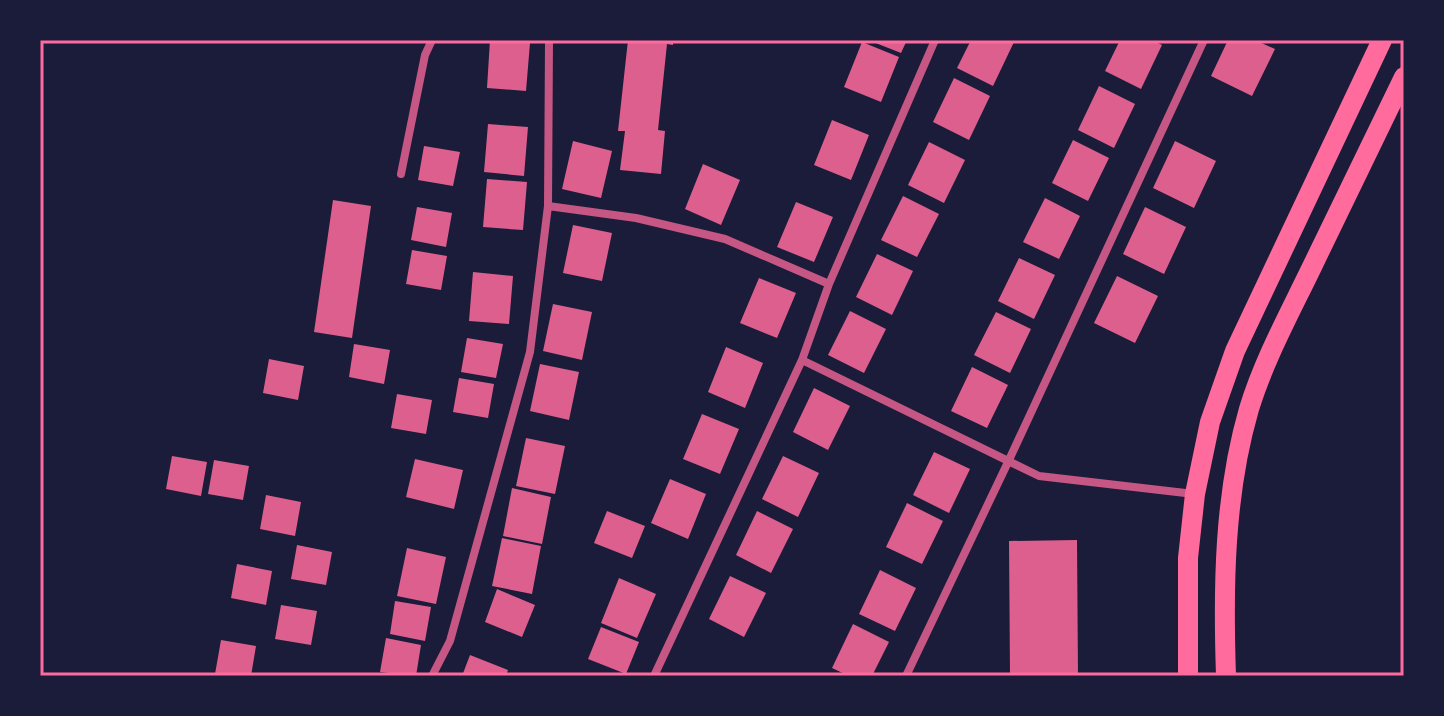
<svg xmlns="http://www.w3.org/2000/svg" width="1444" height="716" viewBox="0 0 1444 716" font-family="Cabin,sans-serif">
	<rect width="100%" height="100%" fill="#1b1b3a"/>
	<path fill="#dd5f8e" d="M490,40L530,43L526,91L487,88Z
		M628,40H673V45L667,44L658,130L665,131L661,174L620,170L625,131H618Z
		M868,40H907L901,53Z
		M971,40L1014,42L993,86L957,68Z
		M1120,40H1152L1162,45L1141,89L1105,71Z
		M1228,40H1255L1275,49L1252,96L1211,76Z
		M862,42L899,57L881,102L844,87Z
		M954,78L990,96L969,140L933,122Z
		M1099,86L1135,104L1114,148L1078,130Z
		M832,120L869,135L851,180L814,165Z
		M488,124L528,127L524,176L484,172Z
		M1073,140L1109,158L1088,201L1052,183Z
		M573,141L612,151L601,198L562,189Z
		M1175,141L1216,161L1194,208L1153,188Z
		M929,142L965,160L944,203L908,185Z
		M424,146L460,152L453,186L418,180Z
		M703,164L740,180L721,225L685,209Z
		M487,179L527,182L523,230L483,227Z
		M903,196L939,214L917,257L881,240Z
		M1045,198L1080,216L1059,259L1023,242Z
		M333,200L371,206L352,338L314,332Z
		M796,202L833,217L814,262L777,247Z
		M417,207L452,213L446,247L411,240Z
		M1145,207L1186,227L1164,274L1123,254Z
		M573,225L612,233L602,281L563,273Z
		M412,250L447,256L441,290L406,284Z
		M877,254L913,271L892,315L856,297Z
		M1019,258L1055,275L1034,319L998,301Z
		M473,272L513,276L509,324L469,321Z
		M1117,276L1158,296L1135,343L1094,323Z
		M759,278L796,293L777,338L740,323Z
		M553,304L592,312L582,360L543,351Z
		M850,311L886,329L864,373L828,355Z
		M996,312L1031,329L1010,373L974,355Z
		M467,338L503,344L496,378L461,372Z
		M354,344L390,350L384,384L349,377Z
		M726,347L763,363L745,408L708,392Z
		M269,359L304,366L298,400L263,393Z
		M540,364L579,372L569,420L530,411Z
		M972,367L1008,385L987,428L951,411Z
		M459,378L494,384L488,418L453,412Z
		M814,388L850,406L828,450L793,432Z
		M397,394L432,400L426,434L391,428Z
		M702,414L739,429L720,474L683,459Z
		M526,438L565,446L555,494L516,486Z
		M934,452L970,469L949,513L913,495Z
		M172,456L207,462L201,496L166,489Z
		M783,456L819,473L798,517L762,499Z
		M415,459L463,470L454,509L406,497Z
		M214,460L249,466L243,500L208,494Z
		M670,479L706,494L688,539L651,523Z
		M512,488L551,497L542,544L503,536Z
		M266,495L301,502L295,536L260,529Z
		M907,503L943,521L922,564L886,547Z
		M607,511L645,526L632,558L594,543Z
		M757,511L793,529L771,573L736,555Z
		M502,538L541,546L532,594L492,586Z
		M1077,540L1078,676H1010L1009,541Z
		M297,545L332,552L326,585L291,579Z
		M407,548L446,557L436,604L397,596Z
		M237,564L272,571L266,605L231,598Z
		M880,570L916,588L895,631L859,614Z
		M730,576L766,593L744,637L709,619Z
		M619,578L656,594L637,638L601,623Z
		M497,589L535,605L522,637L485,622Z
		M395,601L431,607L425,641L390,634Z
		M281,605L317,611L311,645L275,639Z
		M853,624L889,642L872,676H849L832,668Z
		M601,627L639,642L626,674L588,659Z
		M386,638L421,645L416,676L380,672Z
		M221,640L256,646L251,676L215,674Z
		M470,655L508,670L506,676H462Z"/>
	<g fill="none" stroke-linecap="round" stroke-linejoin="round">
		<path stroke="#c65784" stroke-width="8" d="M401,174L425,55L432,40
			M548,206L636,218L725,239L829,284
			M802,360L1039,476L1194,494
			M432,676L450,641L530,352L548,206L549,40
			M654,676L802,360L829,284L935,40
			M906,676L1009,460L1204,40"/>
		<path stroke="#ff6b9d" stroke-width="20" d="M1188,676V558L1195,494L1210,422L1235,351L1382,40
			M1226,676C1223,587 1224,495 1249,409C1263,363 1287,318 1308,275C1340,209 1372,143 1404,77"/>
	</g>
	<rect width="1444" height="716" fill="none" stroke="#1b1b3a" stroke-width="84"/>
	<rect x="42" y="42" width="1360" height="632" fill="none" stroke="#ff6b9d" stroke-width="3"/>
</svg>
